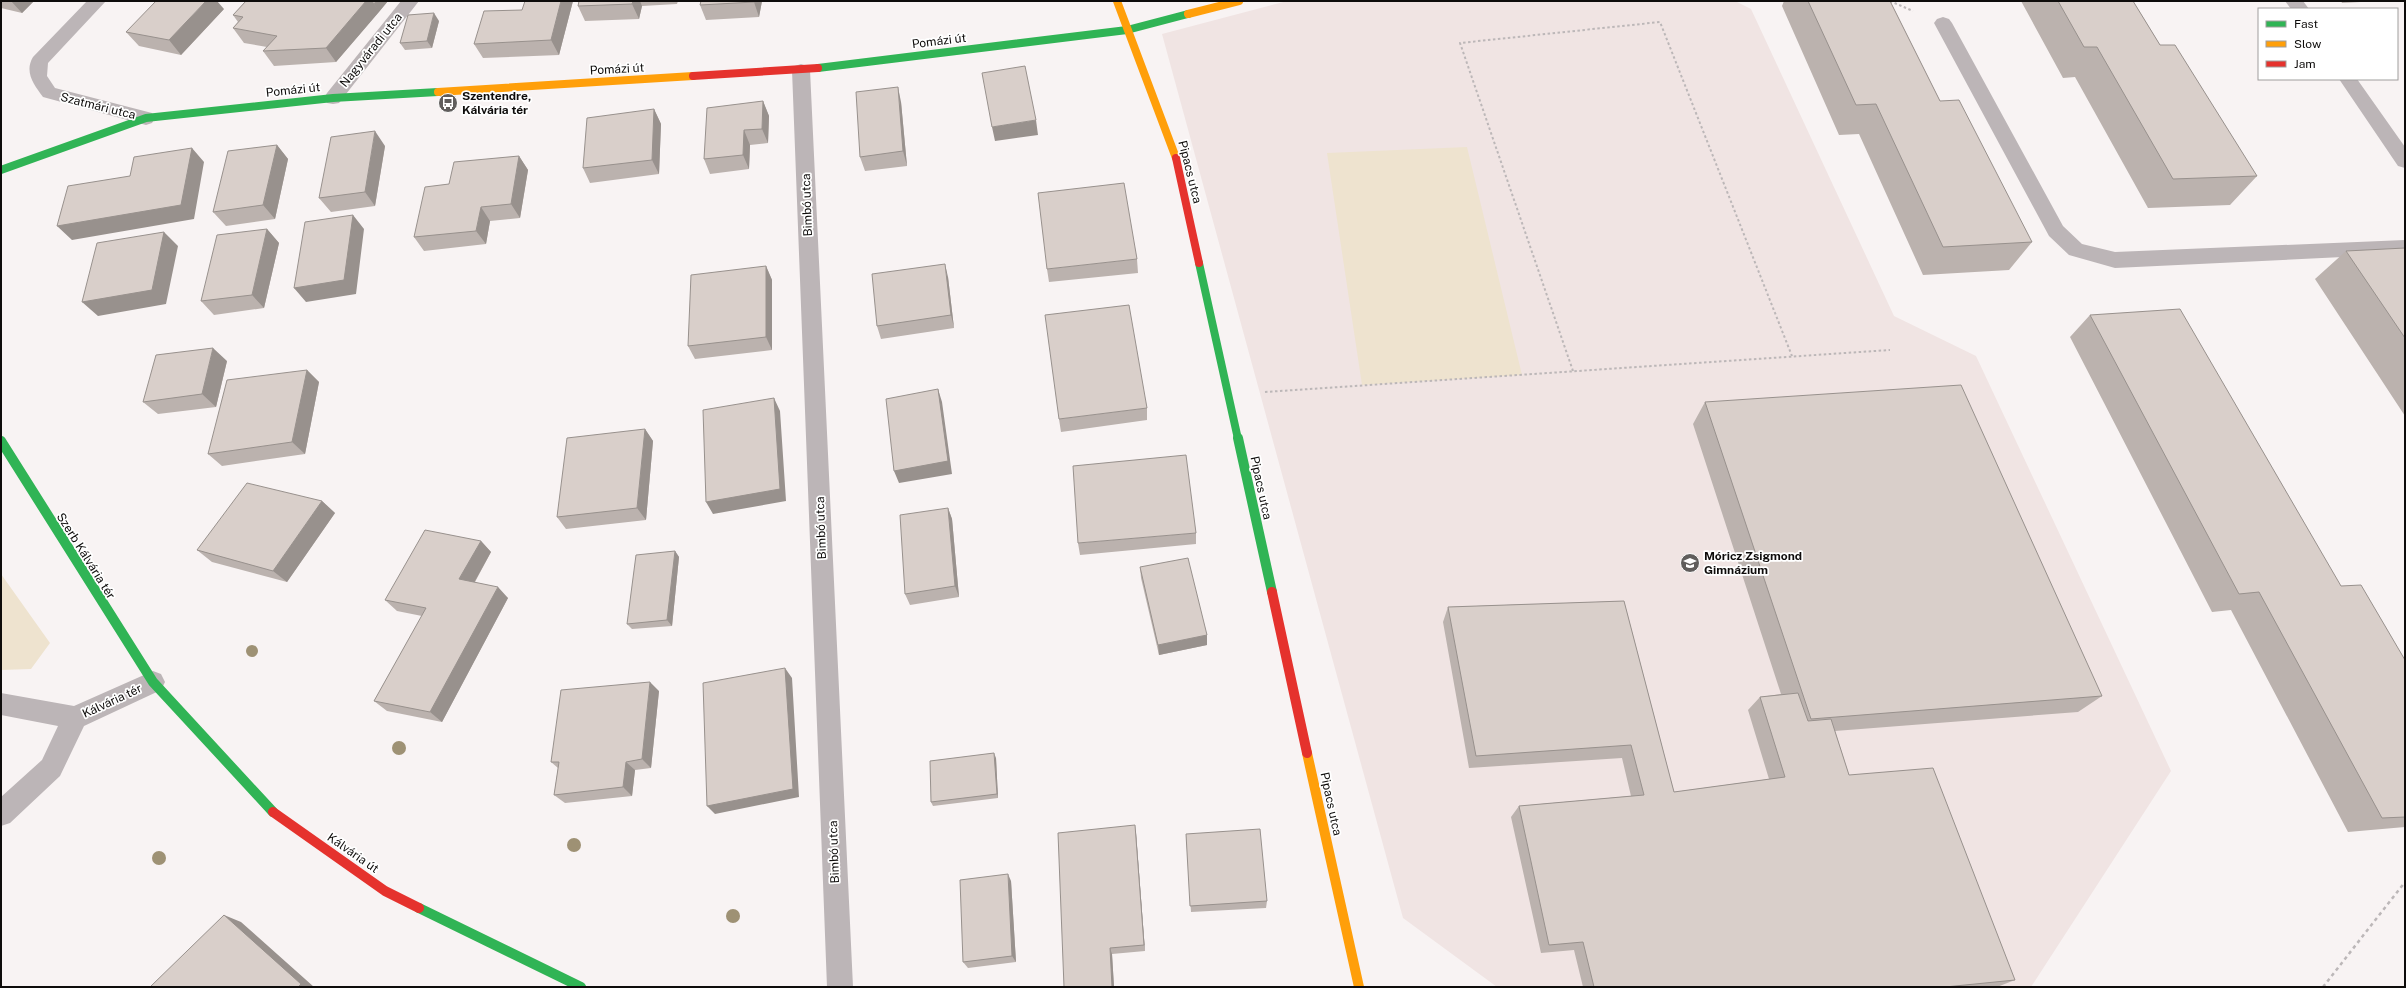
<svg xmlns="http://www.w3.org/2000/svg" width="2406" height="988" viewBox="0 0 2406 988" font-family="'Public Sans',sans-serif">
	<rect width="100%" height="100%" fill="#f8f3f3"/>
	<path fill="#f0e4e3" d="M1287,1H1735L1751,9L1894,316L1976,356L2171,771L2031,987H1497L1403,918L1162,34Z"/>
	<path fill="#eee3cf" d="M1467,147L1522,375L1362,385L1327,153Z
		M1,574L50,643L31,669L1,670Z"/>
	<g fill="none" stroke-linecap="round" stroke-linejoin="round">
		<path stroke="#bcb7b8" stroke-width="2" stroke-dasharray="2.5 2.5" stroke-linecap="butt" d="M1890,1L1913,11
			M1573,371L1460,43L1660,22L1792,356
			M1265,392L1890,350"/>
		<path stroke="#bcb7b8" stroke-width="2.5" stroke-dasharray="3.5 3.5" stroke-linecap="butt" d="M2323,987L2405,882"/>
		<path fill="#bcb5b7" fill-rule="evenodd" d="M1943,17L1949,19L1952,23L2063,226L2082,244L2115,252L2405,240V254L2115,268L2069,255L2049,236L1934,23L1937,19Z"/>
		<path fill="#bcb5b7" fill-rule="evenodd" d="M87,1H106L48,63L47,76L55,88L152,113L155,118L152,123L146,125L43,97C34,85 24,72 33,57Z
			M401,1H419L339,103L333,104L327,103L324,98L327,93Z
			M2285,1H2303L2309,9H2291Z
			M801,64L807,66L810,70L853,987H827L792,70L795,66Z
			M2339,79H2357L2405,147V168L2398,166Z
			M153,671L161,674L165,682L161,690L84,726L60,776L10,823L1,826V797L42,760L58,726L1,715V693L74,706Z"/>
		<path stroke="#30b455" stroke-width="8" d="M818,68L1127,30L1188,14
			M1,170L146,118L333,98L438,92
			M1199,263L1238,439"/>
		<path stroke="#30b455" stroke-width="10" d="M1238,438L1272,592
			M1,441L153,682L273,812
			M419,908L581,987"/>
		<path stroke="#ff9f0a" stroke-width="8" d="M1117,1L1176,158
			M1188,14L1239,1
			M438,92L693,76"/>
		<path stroke="#ff9f0a" stroke-width="10" d="M1307,753L1359,987"/>
		<path stroke="#e5322d" stroke-width="8" d="M693,76L818,68
			M1176,158L1199,263"/>
		<path stroke="#e5322d" stroke-width="10" d="M1272,592L1307,753
			M273,812L385,891L419,908"/>
	</g>
	<g fill="#9e9174">
		<circle cx="252" cy="651" r="6"/>
		<circle cx="399" cy="748" r="7"/>
		<circle cx="574" cy="845" r="7"/>
		<circle cx="159" cy="858" r="7"/>
		<circle cx="733" cy="916" r="7"/>
	</g>
	<path fill="#bbb2ae" d="M1,1H34L22,13L1,8Z
		M246,1H388L336,62L274,66L263,51L267,47L244,43L233,28L238,22L233,15Z
		M573,1L559,55L483,58L474,44L522,10Z
		M579,1H678L677,4L642,6L639,19L585,21L578,6Z
		M701,1H762L759,17L706,20L700,5Z
		M1784,1H1890L1940,101L2032,242L2009,270L1923,275L1859,134L1839,135L1782,6Z
		M2021,1H2133L2160,45L2257,176L2230,205L2148,208L2075,77L2063,78Z
		M2341,1H2380L2342,3Z
		M224,9L181,55L139,46L126,32Z
		M439,21L432,48L405,50L400,43Z
		M763,101L769,116L768,143L750,145L749,169L710,174L704,159Z
		M901,102L907,166L865,171L860,157Z
		M654,109L661,124L659,174L590,183L583,168Z
		M277,145L288,159L275,219L226,226L213,212Z
		M385,146L375,206L331,212L319,198Z
		M519,156L528,170L520,218L490,221L486,244L424,251L414,237L449,184Z
		M267,229L279,243L264,308L214,315L201,301Z
		M2405,248V416L2315,279L2346,251Z
		M1137,259L1138,273L1049,282L1047,269Z
		M766,266L772,280V350L695,359L688,346Z
		M948,277L954,328L881,339L877,326Z
		M2090,315L2341,586L2405,660V827L2348,832L2231,610L2212,612L2070,337Z
		M227,361L216,407L158,414L143,402Z
		M307,370L319,382L305,454L222,466L208,454Z
		M1705,402L2102,696L2078,712L1835,731L1849,775L2015,980L1997,987H1583L1574,950L1541,953L1511,817L1519,806L1631,796L1622,758L1469,768L1443,622L1448,607L1624,601L1674,792L1769,779L1748,710L1760,697L1781,694L1693,424Z
		M1147,408V420L1061,432L1059,419Z
		M645,429L653,441L646,520L566,529L557,517Z
		M322,501L335,513L287,582L212,562L197,550Z
		M948,508L952,519L959,597L910,605L905,594Z
		M1196,533V544L1080,555L1078,543Z
		M481,541L491,552L475,582L508,598L442,722L387,711L374,701L422,616L397,611L385,600Z
		M675,551L679,557L672,626L632,629L627,624Z
		M1140,567L1207,635V645L1159,655L1141,578Z
		M659,691L651,768L635,770L632,796L565,803L554,795L558,768L551,762Z
		M996,758L998,798L933,806L931,802Z
		M1136,833L1145,951L1112,954L1114,987H1064Z
		M1186,834L1267,901L1266,908L1191,912Z
		M1011,881L1016,962L968,968L963,962Z"/>
	<path fill="#98918d" d="M11,1H34L22,13Z
		M206,1H217L224,9L181,55L169,40Z
		M366,1H372L379,12L336,62L326,48Z
		M376,1H388L379,12L374,4Z
		M561,1H573L559,55L551,40Z
		M633,1H640L642,6L639,19L632,4Z
		M754,1H762L759,17L754,2Z
		M434,13L439,21L432,48L427,41Z
		M898,87L901,102L907,166L903,151Z
		M763,101L769,116L768,143L762,129Z
		M654,109L661,124L659,174L652,160Z
		M1036,120L1038,135L995,141L992,127Z
		M744,130L750,145L749,169L743,155Z
		M375,131L385,146L375,206L365,192Z
		M277,145L288,159L275,219L263,205Z
		M192,148L204,162L194,219L72,240L57,226Z
		M519,156L528,170L520,218L511,204Z
		M481,207L490,221L486,244L476,231Z
		M353,215L364,229L356,294L306,302L294,288Z
		M267,229L279,243L264,308L252,295Z
		M164,232L178,246L166,304L98,316L82,302Z
		M945,264L948,277L954,328L951,315Z
		M766,266L772,280V350L766,337Z
		M213,348L227,361L216,407L202,394Z
		M307,370L319,382L305,454L292,442Z
		M938,389L942,402L952,474L899,483L894,471Z
		M774,398L780,411L786,501L713,514L706,502Z
		M645,429L653,441L646,520L637,508Z
		M322,501L335,513L287,582L273,571Z
		M948,508L952,519L959,597L955,586Z
		M481,541L491,552L470,590L459,579Z
		M675,551L679,557L672,626L667,620Z
		M498,587L508,598L442,722L430,712Z
		M1207,635V645L1159,655L1158,645Z
		M785,668L792,678L799,797L715,814L707,806Z
		M650,682L659,691L651,768L642,759Z
		M994,753L996,758L998,798L997,794Z
		M626,762L635,770L632,796L623,787Z
		M1135,825L1136,833L1145,951L1144,945Z
		M1008,874L1011,881L1016,962L1012,956Z
		M224,915L241,922L314,987H298Z
		M1110,948L1112,954L1114,987H1112Z"/>
	<path fill="#d9cfca" stroke="#98918d" d="M156,1H206L169,40L126,32Z
		M246,1H366L326,48L263,51L277,36L233,28L243,17L233,15Z
		M372,1H376L374,4Z
		M525,1H561L551,40L474,44L484,11L522,10Z
		M579,1H633L632,4L578,6Z
		M701,1H754V2L700,5Z
		M1808,1H1890L1940,101L1959,100L2032,242L1943,247L1876,104L1856,105Z
		M2058,1H2133L2160,45H2175L2257,176L2173,179L2097,47H2084Z
		M434,13L427,41L400,43L408,15Z
		M1025,66L1036,120L992,127L982,73Z
		M898,87L903,151L860,157L856,92Z
		M763,101L762,129L744,130L743,155L704,159L707,108Z
		M654,109L652,160L583,168L587,118Z
		M375,131L365,192L319,198L331,137Z
		M277,145L263,205L213,212L228,151Z
		M192,148L181,205L57,226L68,186L130,176L134,157Z
		M519,156L511,204L481,207L476,231L414,237L425,187L449,184L454,162Z
		M1124,183L1137,259L1047,269L1038,193Z
		M353,215L344,280L294,288L305,222Z
		M267,229L252,295L201,301L217,235Z
		M164,232L152,290L82,302L97,243Z
		M2405,248V338L2346,251Z
		M945,264L951,315L877,326L872,274Z
		M766,266V337L688,346L691,275Z
		M1129,305L1147,408L1059,419L1045,315Z
		M2180,309L2341,586L2361,585L2405,660V817L2382,818L2259,592L2239,594L2090,315Z
		M213,348L202,394L143,402L156,355Z
		M307,370L292,442L208,454L227,380Z
		M1961,385L2102,696L1811,719L1705,402Z
		M938,389L948,461L894,471L886,399Z
		M774,398L780,489L706,502L703,410Z
		M645,429L637,508L557,517L567,438Z
		M1186,455L1196,533L1078,543L1073,466Z
		M247,483L322,501L273,571L197,550Z
		M948,508L955,586L905,594L900,515Z
		M425,530L481,541L459,579L498,587L430,712L374,701L426,608L385,600Z
		M675,551L667,620L627,624L636,555Z
		M1188,558L1207,635L1158,645L1140,567Z
		M1624,601L1674,792L1785,777L1760,697L1798,693L1808,721L1831,719L1849,775L1933,768L2015,980L1945,987H1594L1583,942L1549,945L1519,806L1644,795L1631,745L1476,756L1448,607Z
		M785,668L793,789L707,806L703,683Z
		M650,682L642,759L626,762L623,787L554,795L559,762H551L561,690Z
		M994,753L997,794L931,802L930,761Z
		M1135,825L1144,945L1110,948L1112,987H1064L1058,833Z
		M1260,829L1267,901L1190,906L1186,834Z
		M1008,874L1012,956L963,962L960,880Z
		M224,915L301,984L298,987H150Z"/>
	<defs>
		<symbol id="bus-disc" viewBox="-11 -11 22 22"><circle r="9.5" fill="#605d5c" stroke="#fff"/><path d="M-5-6H5V4H4V6H2V4H-2V6H-4V4H-5ZM-3.5-4V0h7V-4ZM-3.5 1.2v1.5H-2V1.2ZM2 1.2v1.5H3.5V1.2Z" fill="#fff"/></symbol>
		<symbol id="school-disc" viewBox="-11 -11 22 22"><circle r="9.5" fill="#605d5c" stroke="#fff"/><path d="M0-5L7-2L0 1L-7-2ZM-4 1L0 2.5L4 1V4Q0 6-4 4Z" fill="#fff"/></symbol>
	</defs>
	<g fill-rule="evenodd">
		<use href="#bus-disc" x="437" y="92" width="22" height="22"/>
		<use href="#school-disc" x="1679" y="552" width="22" height="22"/>
	</g>
	<g text-anchor="middle" dominant-baseline="central" stroke-width="3.5" stroke-linejoin="round" paint-order="stroke">
		<g font-size="12" fill="#0e0c0b" stroke="#fff">
			<text transform="translate(939 41) rotate(-7)">Pomázi út</text>
			<text transform="translate(371 50) rotate(-51)">Nagyváradi utca</text>
			<text transform="translate(617 69) rotate(-3)">Pomázi út</text>
			<text transform="translate(293 90) rotate(-6)">Pomázi út</text>
			<text transform="translate(98 106) rotate(14)">Szatmári utca</text>
			<text transform="translate(1190 172) rotate(76)">Pipacs utca</text>
			<text transform="translate(807 205) rotate(-92)">Bimbó utca</text>
			<text transform="translate(1261 488) rotate(78)">Pipacs utca</text>
			<text transform="translate(821 528) rotate(-92)">Bimbó utca</text>
			<text transform="translate(86 556) rotate(58)">Szerb Kálvária tér</text>
			<text transform="translate(112 701) rotate(-25)">Kálvária tér</text>
			<text transform="translate(1331 804) rotate(78)">Pipacs utca</text>
			<text transform="translate(834 852) rotate(-92)">Bimbó utca</text>
			<text transform="translate(353 853) rotate(35)">Kálvária út</text>
		</g>
		<g font-size="12" font-weight="bold" fill="#0e0c0b" stroke="#fff" text-anchor="start">
			<text x="462" y="96">Szentendre,<tspan x="462" dy="14">Kálvária tér</tspan></text>
			<text x="1704" y="556">Móricz Zsigmond<tspan x="1704" dy="14">Gimnázium</tspan></text>
		</g>
	</g>
	<rect width="2406" height="988" fill="none" stroke="#0e0c0b" stroke-width="4"/>
	<rect x="2258" y="8" width="140" height="72" fill="#ffffff" stroke="#9f9e9d"/>
	<rect x="2266" y="21" width="20" height="6" fill="#30b455" stroke="#9f9e9d"/>
	<text x="2294" y="28" font-size="12" fill="#0e0c0b">Fast</text>
	<rect x="2266" y="41" width="20" height="6" fill="#ff9f0a" stroke="#9f9e9d"/>
	<text x="2294" y="48" font-size="12" fill="#0e0c0b">Slow</text>
	<rect x="2266" y="61" width="20" height="6" fill="#e5322d" stroke="#9f9e9d"/>
	<text x="2294" y="68" font-size="12" fill="#0e0c0b">Jam</text>
</svg>
